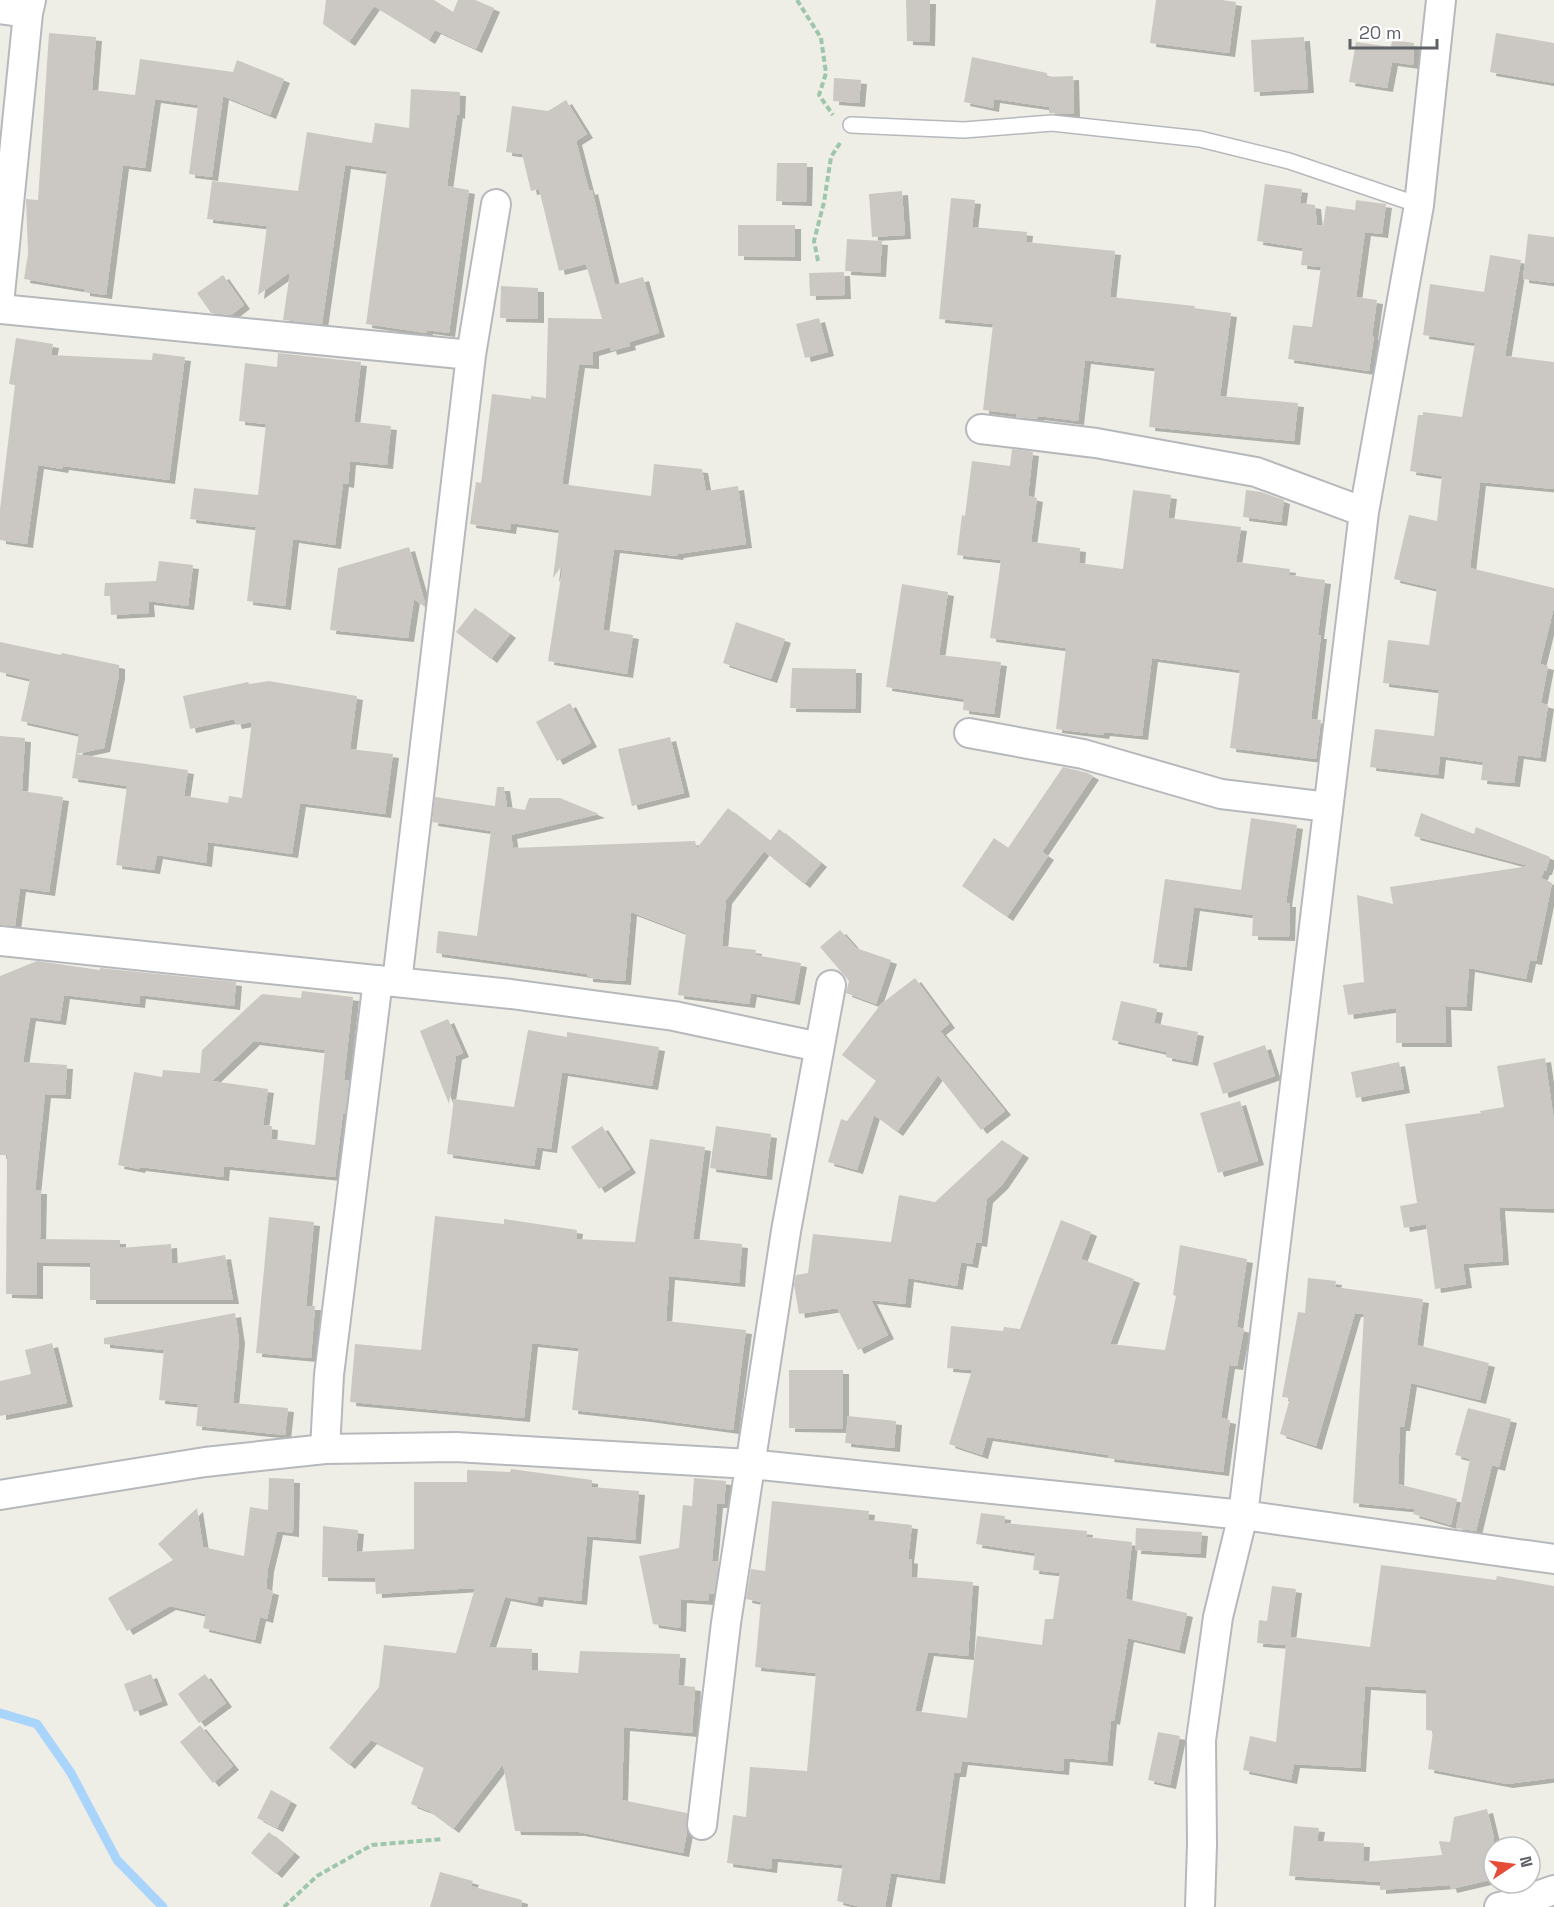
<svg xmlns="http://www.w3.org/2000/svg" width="1554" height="1907" viewBox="0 0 1554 1907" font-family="'Space Grotesk',sans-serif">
	<defs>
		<filter id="shadow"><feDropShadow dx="6" dy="4" stdDeviation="0" flood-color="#0004"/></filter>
	</defs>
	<rect width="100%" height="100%" fill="#efeee6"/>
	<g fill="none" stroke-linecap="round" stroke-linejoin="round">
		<path stroke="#a9d4fc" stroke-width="9" d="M0,1713L37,1724L71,1773L117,1860L163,1907"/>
	</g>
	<path fill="#cbc8c3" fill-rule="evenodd" filter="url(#shadow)" d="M326,0H434L453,12L458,0H475L494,8L476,49L435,30L429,40L374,6L349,42L323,24Z
		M906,0H930L929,42L907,41Z
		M1156,0H1222L1236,2L1229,53L1150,43Z
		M49,33L96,37L92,90L135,95L140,59L233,72L237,60L284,79L270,115L223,96L212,177L189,174L198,105L155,99L145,168L123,165L106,295L84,292V289L24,279L28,254L26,199L38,200Z
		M1496,33L1554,43V83L1490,72Z
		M1304,37L1308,89L1254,92L1251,40Z
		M1392,40L1414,43L1413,65L1392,62L1387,88L1349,82L1356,42L1391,47Z
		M972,57L1047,73V77L1073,76L1074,114L1049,113V107L994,99L993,108L964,102Z
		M834,78L861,80L859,103L833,101Z
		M411,89L460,92L459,115L457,114L447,186L469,190L449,333L427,330L426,333L366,324L387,171L345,165L322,324L283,320L290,272L258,295L267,226L207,219L212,181L298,191L307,132L372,143L375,123L409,128Z
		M566,100L587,134L576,141L589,191L592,190L615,285L643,277L659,333L629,342L630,346L611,351L610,347L593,352V365L579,364L562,484L651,496L654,464L702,469L706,491L738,486L746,544L678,554L677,556L614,549L603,630L633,635L627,674L548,661L563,564L553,578L559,530L511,523L510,530L470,524L476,482L481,483L492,394L531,399V396L546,398L548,318L602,319L586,264L559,271L539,189L531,191L522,154L506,152L512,106L548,111Z
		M777,163H807L806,202L776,201Z
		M1265,184L1302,189L1300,203L1315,205L1317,225L1323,226L1326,206L1355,210L1356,200L1386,204L1382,234L1365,232L1356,297L1377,300L1372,336H1374L1369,371L1288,359L1293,325L1312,327L1321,267L1301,265L1303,248L1257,241Z
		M902,191L905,235L872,237L869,194Z
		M951,198L975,200L972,227L1027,232L1026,242L1115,251L1110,297L1195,306L1194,308L1231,313L1220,396L1298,403L1294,441L1149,427L1155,368L1085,360L1078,421L1038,416L1037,419L1016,417L1017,414L983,410L993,324L939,319Z
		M738,225H795V257L738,256Z
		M1528,234L1554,237V283L1523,279Z
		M847,239L882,241L880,273L845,271Z
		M1490,255L1521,260L1505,356L1554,362V489L1480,482L1470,568L1554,588V607L1540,664L1548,666L1541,703L1548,705L1540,758L1518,755L1514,783L1481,780L1483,762L1440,756L1438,775L1370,767L1375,729L1434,736L1439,690L1383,683L1388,640L1429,645L1437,589L1394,579L1409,515L1437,521L1442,476L1410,471L1418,415H1423V412L1462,417L1475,343L1423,335L1430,284L1484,292Z
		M844,272L845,295L810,296L809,273Z
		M223,275L244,305L231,315L211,313L197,293Z
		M501,286L538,288V319L500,318Z
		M819,318L828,352L805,358L796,324Z
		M16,338L53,344L51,355L152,360L153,353L185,357L169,480L63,466L62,469L38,465L27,544L0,540V509L15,385L9,384Z
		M278,353L361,362L354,422L391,426L387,465L350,461L348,484L343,483L335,545L293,539L285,606L247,601L256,527L190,519L194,488L258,495L266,424L239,421L245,363L277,367Z
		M1012,449L1033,452L1028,496L1037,498L1031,542L1080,548L1079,563L1123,569L1133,490L1171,495L1168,518L1241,527L1236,562L1290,569L1289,575L1325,580L1318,635H1321L1311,719L1321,720L1316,759L1230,748L1240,670L1152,658L1142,736L1104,732L1103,735L1056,729L1066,648L990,638L1001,560L957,555L962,515L965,516L972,461L1010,466Z
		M1246,490L1261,492L1284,500L1281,522L1243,517Z
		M409,547L425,603V607L414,599L408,638L330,630L338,568Z
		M159,561L193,565L188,606L148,601L149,613L111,615L110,596H104L105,583L156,581Z
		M902,584L948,592L939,655L1001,662L994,714L963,710L964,699L886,687Z
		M475,608L510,634L491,659L456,632Z
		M736,622L785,639L771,679L723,663Z
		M0,642L61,655L62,653L119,665V675L104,748L76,754L188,770L184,796L228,803L229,796L242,798L252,722L236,725L234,719L190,729L183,696L248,682L249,684L269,681L357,696L350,749L393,754L385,814L300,803L292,854L208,842L206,863L157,855L154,870L116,865L127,786L72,778L79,734L21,721L30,679L0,672Z
		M792,668L856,669L855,709L790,708Z
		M570,703L591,743L557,761L536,722Z
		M0,736L25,738L22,791L63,797L49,892L20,888L15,926L0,925Z
		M670,737L684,793L632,806L618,749Z
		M1063,767L1088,773L1093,776L1042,852L1048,856L1007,917L962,886L994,838L1008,848Z
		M497,787H504L507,807L525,810L529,798H560L599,814L511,835L513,848L695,841L697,848L728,808L770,841L779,829L821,863L804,884L764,851L726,900L722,946L756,950L755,955L801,963L794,1001L751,993L749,1004L678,995L686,933L631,912L625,981L587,978V974L436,953L438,931L477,936L491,831L432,822L435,797L495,806Z
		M1421,813L1474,834L1476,827L1550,857L1546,871H1544L1541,878L1552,883L1536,961L1530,960L1526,979L1469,968L1466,1007L1445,1006L1446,1043H1396V1008L1348,1015L1343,985L1364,982L1357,895L1393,904L1390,887L1529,866L1414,836Z
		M1251,818L1297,825L1286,903H1290L1289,937L1252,936L1253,915L1194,907L1186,967L1153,963L1165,879L1241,890Z
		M840,930L856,948L891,960L876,1004L846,993L849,981L820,947Z
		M37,961L100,970V968L236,982L234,1006L140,995L139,1004L64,995L60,1021L30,1017L23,1062L67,1065L65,1095L45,1094L35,1190H41L40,1239L120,1240V1248L171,1244L172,1264L225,1255L233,1300H90V1263L37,1262V1295L6,1294L7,1155H0V976Z
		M915,978L949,1024L940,1031L1005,1111L981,1130L938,1075L897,1132L874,1115L857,1170L828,1162L841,1119L847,1121L876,1081L842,1055L881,1004Z
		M302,991L353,997L344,1080H349L345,1114L343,1113L335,1177L224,1166L223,1177L140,1167L139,1169L118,1165L134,1072L162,1077L163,1070L200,1073L202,1050L262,994L301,998ZM254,1041L325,1050L315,1145L271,1139L272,1126L263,1125L268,1089L212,1081Z
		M1121,1001L1157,1009L1154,1023L1198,1032L1192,1062L1166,1057V1052L1112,1040Z
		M448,1019L463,1053L456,1056L449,1104L420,1031Z
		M528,1030L567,1037V1032L659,1047L652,1086L562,1072L551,1149L537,1147L534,1166L447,1154L454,1099L514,1107Z
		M1265,1045L1275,1076L1223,1094L1213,1063Z
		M1545,1058L1554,1121V1209L1499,1207L1503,1261L1463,1264L1466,1284L1435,1289L1426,1224L1404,1228L1400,1206L1417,1203L1405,1124L1481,1113L1480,1111L1504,1107L1497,1066Z
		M1399,1062L1404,1089L1356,1098L1351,1072Z
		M1240,1101L1258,1161L1218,1173L1200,1113Z
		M602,1126L630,1169L599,1189L571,1147Z
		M716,1126L771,1134L766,1176L710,1168Z
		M650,1139L705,1147L693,1239L742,1244L739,1283L669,1276L666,1321L746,1330L733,1430L645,1418L572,1410L579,1348L532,1343L524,1418L350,1402L355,1344L421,1350L435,1216L504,1224V1219L577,1230L576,1239L635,1242Z
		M1002,1140L1023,1154L1002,1185L987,1199L981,1243L976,1242L972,1264L961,1262L957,1286L908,1278L905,1304L871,1300L888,1335L858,1350L837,1308L799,1314L794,1285L796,1275L808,1273L813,1234L891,1242L899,1195L935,1202Z
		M269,1217L314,1222L306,1306H315L311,1358L256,1353Z
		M1061,1220L1091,1232L1081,1259L1134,1279L1110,1344L1165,1350L1176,1296L1173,1295L1180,1245L1247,1259L1237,1327L1244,1329L1237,1366L1229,1365L1221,1418L1230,1420L1223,1472L1108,1458L1109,1455L987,1437L982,1455L949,1444L972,1370L947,1368L951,1326L1003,1331L1004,1327L1020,1329Z
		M1308,1278L1336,1281L1335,1287L1423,1299L1417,1345L1489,1363L1480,1400L1411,1383L1404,1427H1400L1398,1484L1457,1499L1451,1525L1413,1514L1415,1509L1353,1503L1364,1314L1355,1313L1316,1446L1280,1434L1290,1398L1282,1397L1298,1312L1305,1313Z
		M235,1313L239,1340L233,1403L288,1408L285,1435L196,1426L198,1404L159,1400L164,1350L104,1344V1338Z
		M52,1343L67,1403L0,1416V1381L31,1374L25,1350Z
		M789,1370H843V1429L789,1428Z
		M1468,1408L1511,1419L1499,1467L1492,1465L1476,1531L1456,1528L1470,1459L1455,1455Z
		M848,1416L896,1421L894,1448L845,1443Z
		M511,1469L592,1480V1487L639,1491L635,1540L587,1536L581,1601L538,1596L537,1603L505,1597L489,1647L532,1649V1670L578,1673L580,1651L680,1654L678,1685L695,1687L692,1733L624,1727L622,1800L687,1813L686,1824L687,1832L683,1853L579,1832L515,1831L503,1764L453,1829L429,1811L411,1804L424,1767L371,1740L349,1765L329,1748L379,1687L384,1645L456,1653L475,1588L376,1594L375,1578L322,1577L323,1526L358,1530L356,1552L414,1549V1482H467V1470L510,1472Z
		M269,1478L294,1479L293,1533L277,1531L268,1568L266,1589L273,1591L267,1619L260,1617L255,1640L203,1628L206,1614L170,1606L127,1631L108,1598L173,1560L158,1544L197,1508L203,1547L244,1556L250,1507L268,1510Z
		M694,1478L726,1481L724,1504H717L712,1561L719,1562L714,1594L709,1593L708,1601L681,1599L680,1628L653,1624L639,1556L679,1548L683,1505L692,1506Z
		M772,1501L869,1511L868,1520L912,1525L908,1559L912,1560L911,1577L973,1582L968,1656L928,1652L915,1711L967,1718L977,1636L1042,1645L1045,1619H1053L1060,1573L1033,1570L1035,1553L976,1544L981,1513L1005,1516L1004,1523L1087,1531L1086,1537L1132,1542L1126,1599L1187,1613L1179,1650L1128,1638L1114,1721L1111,1720L1107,1762L1064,1758L1063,1771L962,1761L960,1773H954L939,1880L891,1873L885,1907H861L837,1901L843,1865L772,1858L771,1869L727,1863L733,1815L746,1817L750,1767L807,1771L816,1673L755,1667L761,1602L746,1599L751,1569L765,1571Z
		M1136,1528L1202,1532L1200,1554L1135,1550Z
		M1381,1565L1496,1580L1497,1576L1554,1586V1778L1507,1784L1428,1769L1433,1731L1426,1730V1690L1365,1686L1360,1768L1294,1764L1291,1780L1243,1770L1250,1736L1276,1742L1286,1645L1257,1643L1259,1620L1267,1621L1272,1586L1296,1589L1290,1637L1370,1647Z
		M151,1674L162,1701L134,1712L124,1684Z
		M205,1674L226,1703L199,1723L178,1694Z
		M200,1725L233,1766L213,1783L180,1742Z
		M1158,1732L1180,1736L1170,1785L1148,1780Z
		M271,1790L291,1801L277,1828L257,1818Z
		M1487,1809L1494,1838V1879L1451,1889L1450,1885L1380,1890V1882L1289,1876L1294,1826L1319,1828L1317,1841L1364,1843L1363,1862L1442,1855L1439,1841L1450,1842L1454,1817Z
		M269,1832L294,1853L276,1874L251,1853Z
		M440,1872L473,1881L471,1886L522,1900L521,1907H430Z"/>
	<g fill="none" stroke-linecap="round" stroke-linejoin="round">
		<defs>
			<path id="lane" d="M851,125L964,130L1052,123L1200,139L1289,161L1419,205"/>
			<path id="street" d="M0,9L28,13
				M0,294L28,13L31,0
				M0,309L471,355
				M981,429L1096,443L1256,472L1364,512
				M969,733L1083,754L1221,794L1328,807
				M0,941L511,994L674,1016L819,1047
				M397,982L471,355L496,204
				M325,1449L329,1375L378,980
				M0,1495L205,1462L325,1449L456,1447L750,1464L1243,1515L1554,1559
				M702,1825L726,1623L786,1231L831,985
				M1200,1907L1202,1844L1201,1740L1218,1617L1243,1515L1364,512L1419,205L1441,0
				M1499,1907L1514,1904L1554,1890"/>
		</defs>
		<use href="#lane" stroke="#b6b8bc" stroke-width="18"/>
		<use href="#street" stroke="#b6b8bc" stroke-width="32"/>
		<path stroke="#9dc6ab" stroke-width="4" stroke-dasharray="6 3" stroke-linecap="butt" d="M797,0L821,38L826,73L819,95L833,115
			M818,261L814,241L824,202L831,157L840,143
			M284,1907L317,1876L372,1845L443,1839"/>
		<use href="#lane" stroke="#fff" stroke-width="15"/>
		<use href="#street" stroke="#fff" stroke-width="28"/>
	</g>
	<g transform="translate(1512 1865) rotate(77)"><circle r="28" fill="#ffffff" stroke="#bfc0c2" stroke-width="1.5"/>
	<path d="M0-4.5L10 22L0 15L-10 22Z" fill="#e44e38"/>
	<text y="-9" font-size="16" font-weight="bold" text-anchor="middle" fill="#5e6166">N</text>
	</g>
	<path d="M1350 39v9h87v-9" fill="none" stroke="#5e6166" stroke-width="3"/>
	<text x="1359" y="39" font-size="18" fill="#5e6166" stroke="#ffffff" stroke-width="4.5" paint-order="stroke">20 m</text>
</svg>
